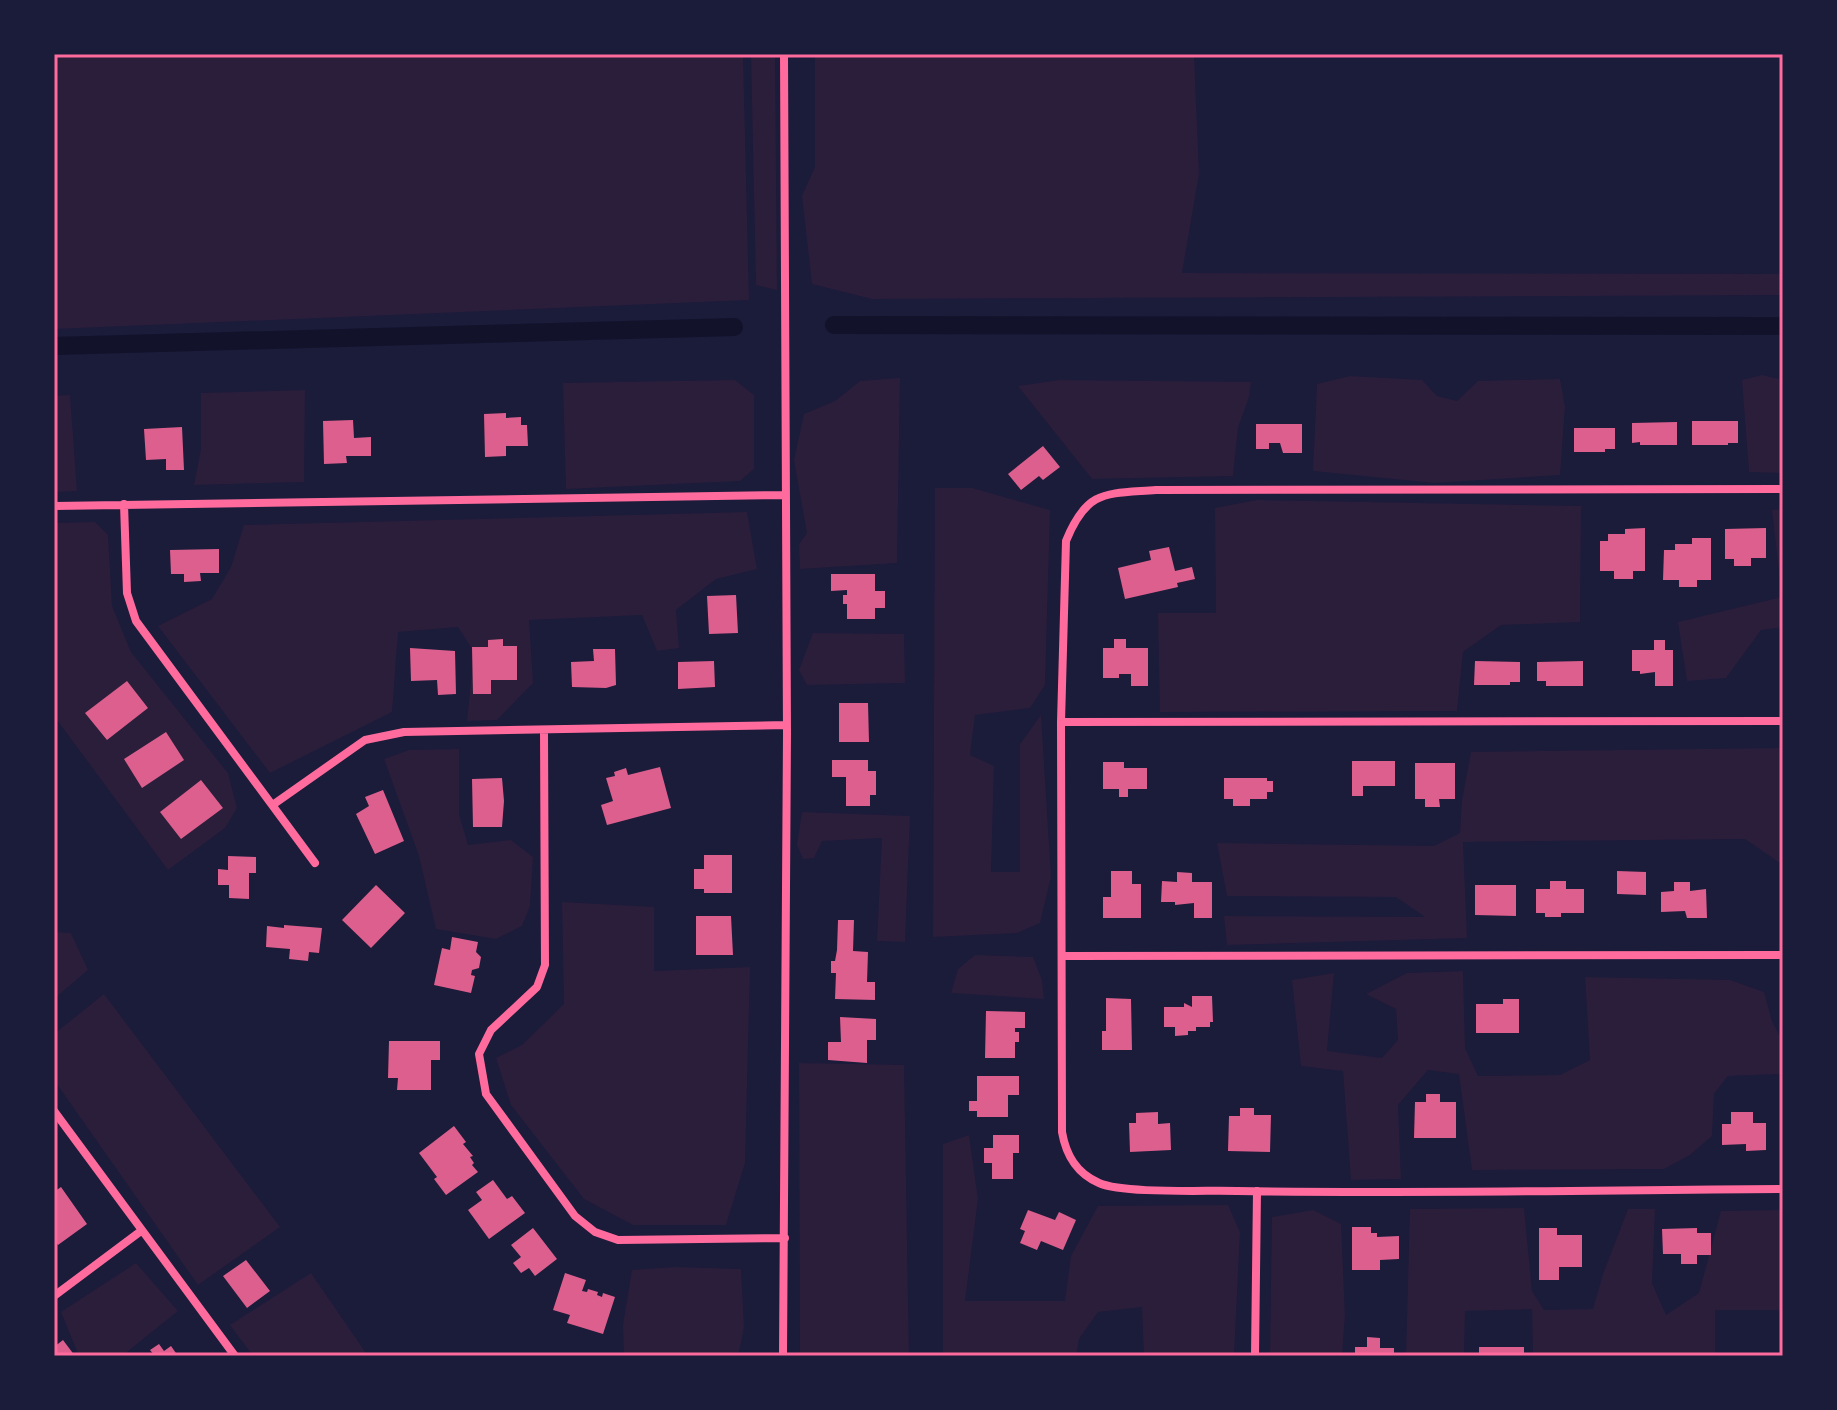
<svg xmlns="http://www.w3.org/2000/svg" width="1837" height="1410" viewBox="0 0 1837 1410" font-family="Cabin,sans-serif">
	<rect width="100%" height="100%" fill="#1b1b3a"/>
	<path fill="#2a1e3b" d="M54,54H743L749,300L54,329Z
		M751,54H775L777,290L756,285Z
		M815,54H1194L1199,174L1182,273L1783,274V295L872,299L812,284L802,196L815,167Z
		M1762,375L1783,380V473L1749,472L1742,380Z
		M1350,376L1422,380L1437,396L1457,401L1478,381L1560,379L1565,407L1560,475L1434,483L1313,471L1317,384Z
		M900,378L897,563L800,569L799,544L807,533L794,460L804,414L835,401L860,381Z
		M735,380L754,395V469L740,481L566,489L563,383Z
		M1060,380L1251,382L1249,397L1238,428L1233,476L1092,479L1018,386Z
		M305,390L304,482L194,485L201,449V393Z
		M70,395L77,491L54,492V396Z
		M935,488H972L1050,510L1045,685L1030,708L975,715L970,755L994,766L991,872H1020V744L1041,715L1051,877L1040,923L1017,933L933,937Z
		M1257,500L1581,506L1580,622L1501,625L1463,652L1457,711L1160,712L1158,613H1216L1215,508Z
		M1783,509V627L1761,630L1726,678L1687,681L1678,622L1782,597L1772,510Z
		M747,512L757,569L716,579L676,610L679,648L657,651L642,615L529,620L533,683L497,720L467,721L474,652L458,627L398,632L392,712L270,773L158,626L212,599L231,567L244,525Z
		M95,522L108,535L112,606L131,652L228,773L237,808L225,828L168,870L54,716V523Z
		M813,633L904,634L905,683L807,685L799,670Z
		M1783,748V865L1745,839L1463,842L1467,938L1227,945L1224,916L1425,917L1396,897L1227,896L1217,843L1434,846L1460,833L1462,800L1471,752Z
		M459,749V814L468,845L511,840L533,857L530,906L522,926L496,939L436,929L419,856L384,759L409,750Z
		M802,812L910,816L905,942L877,941L882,838L822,841L814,858L803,859L797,845Z
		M562,902L654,907V971L750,967L745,1163L726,1225H633L584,1199L511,1105L496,1058L522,1045L564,1004Z
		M54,932L71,933L88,970L54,999Z
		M975,955L1033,957L1042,980L1044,999L951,993L958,969Z
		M1463,971L1465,1048L1478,1076L1560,1075L1590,1060L1585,977L1730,980L1764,992L1772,1021L1783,1042V1074L1728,1076L1714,1094L1712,1136L1690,1155L1664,1169L1472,1170L1459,1074L1428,1070L1398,1105L1401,1179L1351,1180L1343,1071L1301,1066L1292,980L1334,973L1327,1051L1382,1058L1398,1040L1396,1009L1366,994L1407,973Z
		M104,994L280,1227L198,1285L54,1080V1034Z
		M799,1063L904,1065L909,1356H800Z
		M969,1135L978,1199L965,1301H1065L1071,1256L1098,1206L1228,1205L1240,1232L1234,1356H1144L1142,1307L1098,1312L1079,1339L1076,1356H943V1144Z
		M1524,1208L1532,1291L1544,1310L1593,1309L1603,1274L1628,1209H1655L1652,1283L1666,1315L1699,1293L1721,1211L1783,1210V1356L1782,1310H1715V1356H1533L1532,1309L1465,1311L1464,1356H1406L1410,1209Z
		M1313,1210L1341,1224L1345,1315L1342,1356H1270L1272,1217Z
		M136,1263L178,1311L122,1356H79L61,1312Z
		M675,1267L741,1269L744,1327L739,1352L688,1356H624L623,1325L632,1270Z
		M311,1273L368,1356H253L230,1325Z"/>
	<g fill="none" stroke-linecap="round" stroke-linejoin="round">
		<path stroke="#12122b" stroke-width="18" d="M834,325L1783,326
			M54,346L734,327"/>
	</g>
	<path fill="#dd5f8e" d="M506,413V418L521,417V425H527L528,446H506V456L485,457L484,414Z
		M353,420L354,438L371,437V456H346L347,463L324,464L323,421Z
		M1692,421H1738V443H1728V445H1692Z
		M1677,422V445H1640V442L1632,443V423Z
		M1256,424H1302V453H1283L1280,443H1269V449H1256Z
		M182,427L184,470H166V459L146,460L144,429Z
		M1574,428H1615V449H1605V452H1574Z
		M1043,446L1060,467L1043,480L1039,476L1021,490L1008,474Z
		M1645,528V571H1633V579H1614V571H1600V541H1608V534H1625V529Z
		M1766,528V558H1751V566H1734V559H1725V529Z
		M1692,538H1711V580H1697V587H1679V580H1663L1664,550H1675V544H1692Z
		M1169,547L1175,571L1192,567L1195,579L1177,583L1178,587L1125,599L1118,568L1151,560L1149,551Z
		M219,549V573H200L201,581L184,582V574H171L170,550Z
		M831,574H875V591H885V608H875V619H847V604H843V595H847V590L831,591Z
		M736,595L738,633L709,634L707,596Z
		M503,639V646H517V680H491V694H473L472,647H488V640Z
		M1114,639H1126V648H1148V686H1131V674H1119V678H1103V648H1114Z
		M1654,640H1665V650H1673V686H1655V672L1640,674V671H1632V650H1654Z
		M410,648L455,651L456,694L438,695L437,680L411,681Z
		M593,649H615L616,685L606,688L572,687L571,662L594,661Z
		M714,661L715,687L678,689V662Z
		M1475,661L1520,662V682H1510V685H1474Z
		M1583,661V686H1546V681H1537V662Z
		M127,681L148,708L107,740L85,713Z
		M839,703H868L869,742H839Z
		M166,732L184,760L142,788L124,759Z
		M832,760H868V771H876V795H870V806H846V777H832Z
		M1352,761H1395V786H1363V796H1352Z
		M1103,762H1124V768H1147V789H1128V797H1119V789H1103Z
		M1415,763H1455V799H1439L1440,807H1425V799H1415Z
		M660,767L671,808L607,825L601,805L613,801L606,778L615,776L614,772L626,768L628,775Z
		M502,778L504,801L502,827H473L472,779Z
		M1224,778H1267V781H1273V792H1267V799H1250V806H1233V799H1224Z
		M201,780L223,808L181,839L160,812Z
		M383,790L404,841L375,854L356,814L369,806L365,797Z
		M704,855H732V893H704V889H694V869H704Z
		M228,856L256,857V873H249V899L229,898V885H218V869L228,870Z
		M1111,871H1132V884H1141V918H1103V897H1111Z
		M1617,871L1646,872V895L1617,894Z
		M1177,872L1192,873V882H1212V918H1194V903L1175,905V902H1161L1162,881L1177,882Z
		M1550,881H1566V889H1584V913H1561V917H1545V913H1536V889H1550Z
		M1674,882H1690V891L1706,889L1707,918H1687L1685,911L1661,912V892L1674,891Z
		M376,885L405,913L371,948L342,920Z
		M1475,885H1516V916L1475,915Z
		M696,916H731L733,955H696Z
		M838,920H854L853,951L868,952L867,982H875V1000L835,999L836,973H831V961H835L837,950Z
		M284,925L322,928L319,953L309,952L308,961L289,959L290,949L266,947L267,926L284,928Z
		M452,937L478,942L476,952L481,957L479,968L472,970L471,975L475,976L471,993L434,985L442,948L450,950Z
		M1192,996H1212L1213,1022H1210V1027H1196V1031H1188V1035L1175,1036V1027H1164V1007H1184V1003L1192,1007Z
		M1106,998L1131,999L1132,1050H1102V1031H1106Z
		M1503,999H1519V1033H1476V1004H1503Z
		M986,1011L1025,1012V1028H1015V1032H1019V1042H1015V1058H985Z
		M840,1017L876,1019V1040H867V1063L828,1060V1042H841Z
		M389,1041H440V1060H431V1090H397L398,1078H388Z
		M977,1076H1019V1095H1008V1117H977V1111H969V1101H977Z
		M1426,1094H1440V1102H1456V1138H1414L1415,1102H1426Z
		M1240,1108H1254V1115H1271L1270,1152L1228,1151L1229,1116H1240Z
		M1158,1112V1124L1170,1123L1171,1150L1130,1152L1129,1123H1136V1113Z
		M1731,1112H1753V1123H1766V1150L1746,1151V1144L1722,1145V1124H1731Z
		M454,1126L466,1142L463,1144L473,1156L470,1157L474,1163L472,1165L478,1172L446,1195L434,1179L437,1177L419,1153Z
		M993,1135H1019V1153H1013V1179H992V1163H984V1148H993Z
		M493,1180L507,1199L512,1196L525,1213L489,1239L468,1210L482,1200L476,1192Z
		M61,1187L87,1224L58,1245L54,1240V1192Z
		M1028,1210L1055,1220L1059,1212L1076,1220L1063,1250L1041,1241L1037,1250L1020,1243L1025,1231L1020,1229Z
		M1352,1227H1371V1233H1377V1237L1399,1236V1259L1380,1260V1270H1352Z
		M533,1228L557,1259L535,1276L529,1268L521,1273L513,1263L521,1257L511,1245Z
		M1539,1228H1557V1235H1582V1267H1559V1280H1539Z
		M1697,1228V1233H1711V1255H1697V1264H1681V1254H1663L1662,1229Z
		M246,1260L270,1291L247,1308L223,1276Z
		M565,1273L586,1280L582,1291L587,1292L588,1289L598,1292L597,1295L602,1297L603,1293L615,1297L603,1334L567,1323L570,1315L553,1310Z
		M1367,1337L1380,1338V1348H1394V1356H1355V1347H1367Z
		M63,1340L75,1356H54V1347Z
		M159,1344L164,1351L171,1346L178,1356H155L150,1350Z
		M1479,1347H1524V1356H1479Z"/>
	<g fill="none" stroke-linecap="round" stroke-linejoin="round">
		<path stroke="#ff6b9d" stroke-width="8" d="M1783,489L1156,490C1106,494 1087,489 1066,541L1061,722L1062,1132C1066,1155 1076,1173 1099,1183C1124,1194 1206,1190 1237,1191C1419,1194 1601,1190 1783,1189
			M124,504L127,593L136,621L315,863
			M54,506L785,495
			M1061,722L1783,721
			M544,731L545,965L537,987L491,1030L479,1054L486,1094L575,1216L595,1232L618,1240L785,1238
			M274,804L365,740L404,732L787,725
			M1063,956L1783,955
			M54,1111L235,1356
			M54,1296L141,1231
			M783,1356L787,733L784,54
			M1255,1356L1257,1191"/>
	</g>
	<rect width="1837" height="1410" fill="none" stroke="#1b1b3a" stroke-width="112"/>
	<rect x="56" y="56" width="1725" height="1298" fill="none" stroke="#ff6b9d" stroke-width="3"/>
</svg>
